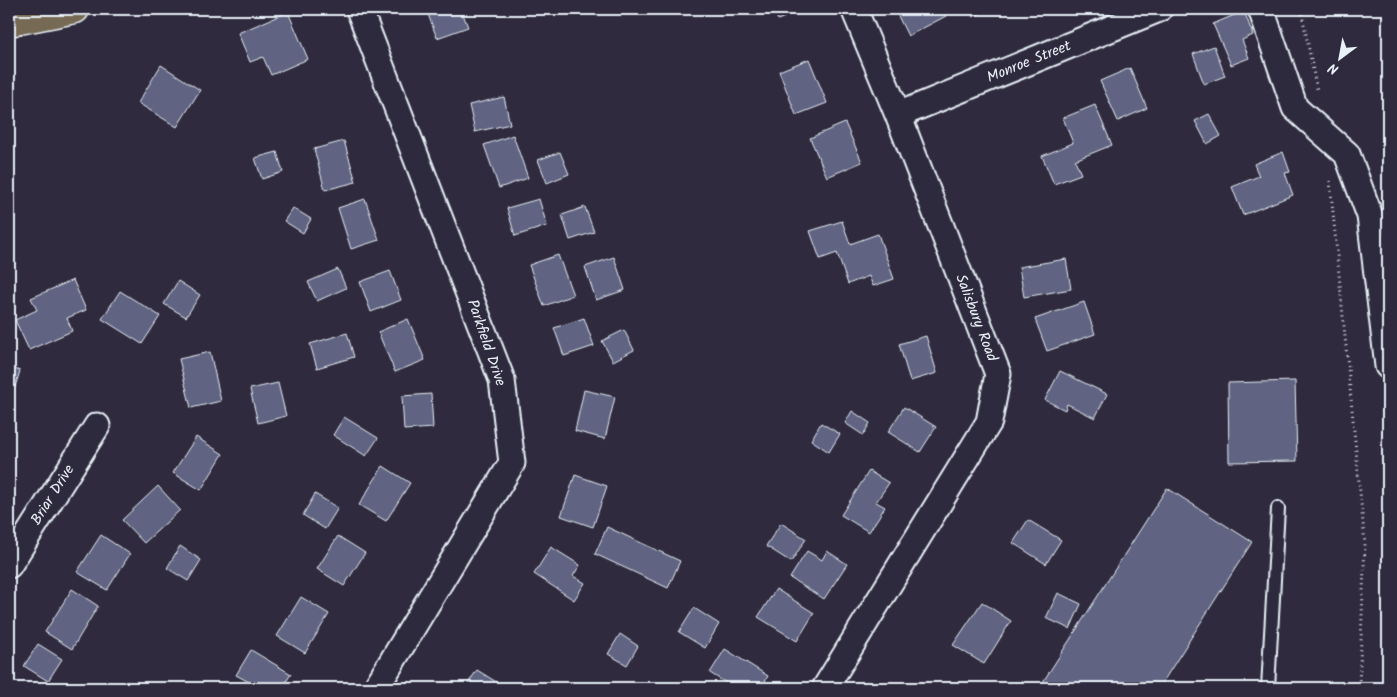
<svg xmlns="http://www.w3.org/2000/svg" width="1397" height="697" viewBox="0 0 1397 697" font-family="Kalam,sans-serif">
	<rect width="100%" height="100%" fill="#2f2a3d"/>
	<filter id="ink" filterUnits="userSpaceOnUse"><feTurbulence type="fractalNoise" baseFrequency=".02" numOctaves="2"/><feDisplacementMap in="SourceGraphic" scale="10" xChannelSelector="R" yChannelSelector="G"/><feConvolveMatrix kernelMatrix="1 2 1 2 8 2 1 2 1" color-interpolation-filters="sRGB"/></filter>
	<g filter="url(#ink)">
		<path fill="#606381" stroke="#e8f1f8" d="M426,9H461L468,27L437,38Z
			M773,9H802L778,20Z
			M907,9H942L946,16L908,36L897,14Z
			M969,9H989L973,17Z
			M1244,11L1253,35L1242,40L1249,58L1231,65L1213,24Z
			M288,12L308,59L271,75L263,57L250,62L238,33Z
			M1214,46L1225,76L1204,84L1193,54Z
			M809,59L827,103L796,115L779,71Z
			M161,65L200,90L177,127L138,103Z
			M1130,68L1147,108L1118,121L1100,81Z
			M504,97L510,124L475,132L469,105Z
			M1095,105L1112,145L1075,160L1081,174L1054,184L1042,156L1073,143L1063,118Z
			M1209,114L1221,136L1207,144L1195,121Z
			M845,123L862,162L827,177L810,138Z
			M513,135L528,178L499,188L484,145Z
			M344,141L356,182L325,190L314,149Z
			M277,152L283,172L262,179L255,158Z
			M560,152L569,174L547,183L538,160Z
			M1283,152L1290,172L1285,173L1293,195L1243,215L1232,187L1259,176L1254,164Z
			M365,199L379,240L351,249L338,208Z
			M539,199L547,226L515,236L507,208Z
			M585,207L594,232L570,240L562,215Z
			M293,208L311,219L303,233L284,221Z
			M842,221L850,244L878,234L894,279L873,286L869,276L848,284L837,253L820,259L810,231Z
			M558,255L573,295L544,306L529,265Z
			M614,257L625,290L596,300L585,267Z
			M1066,259L1071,289L1024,297L1019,267Z
			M338,269L346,288L317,301L308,282Z
			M390,271L401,300L371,312L360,282Z
			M73,280L86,310L67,318L72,331L29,350L15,320L37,310L31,298Z
			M178,281L200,295L186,317L164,304Z
			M120,291L160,316L142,344L102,319Z
			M1084,302L1095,334L1047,351L1035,319Z
			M584,318L594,346L564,356L554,328Z
			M408,319L425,360L395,372L378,332Z
			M624,330L634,350L613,361L602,341Z
			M347,333L354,357L317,368L310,344Z
			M926,336L937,373L910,381L899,344Z
			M210,352L221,401L191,408L179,359Z
			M9,367L20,371L9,406Z
			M1060,371L1107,394L1095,418L1067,404L1065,410L1045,400Z
			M1295,381L1297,461L1229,462L1228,383Z
			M278,383L286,416L258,423L250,389Z
			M584,390L615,397L605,439L575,431Z
			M431,394L433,428L404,430L402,396Z
			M904,407L936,427L920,452L888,432Z
			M852,411L870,423L863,435L845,423Z
			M344,417L378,438L366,456L333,435Z
			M821,423L840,434L829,452L811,440Z
			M196,437L223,454L201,490L173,473Z
			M383,466L410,483L386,521L359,505Z
			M869,471L889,483L876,502L885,507L869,532L841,515Z
			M575,475L607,486L593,527L561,516Z
			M158,486L180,510L144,543L122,520Z
			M1167,488L1252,542L1159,688H1126L1116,682L1112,688H1039Z
			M315,494L338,508L325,529L303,515Z
			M1028,520L1061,540L1046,564L1013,543Z
			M781,523L806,539L791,562L766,546Z
			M607,527L680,561L668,588L595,554Z
			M101,535L130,554L107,590L77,572Z
			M338,536L365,553L344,586L317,569Z
			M180,546L201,560L188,581L167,568Z
			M551,547L580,565L573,576L585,583L574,600L534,574Z
			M807,551L822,560L827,551L847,564L824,599L790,578Z
			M72,589L98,606L72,649L45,632Z
			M776,589L814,613L797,641L758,617Z
			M1058,593L1081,604L1070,629L1046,618Z
			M301,597L329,614L305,653L277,636Z
			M982,602L1011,621L984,664L953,645Z
			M694,608L719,624L705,648L679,632Z
			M620,634L638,646L627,665L608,654Z
			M38,644L62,659L48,681L24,666Z
			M725,649L768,676L761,688H734L710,673Z
			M251,650L291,674L282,688H245L249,682L236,675Z
			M477,670L506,688H465Z"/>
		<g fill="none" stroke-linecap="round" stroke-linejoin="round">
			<defs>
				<path id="service" d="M1268,688L1278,508"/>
				<path id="minor" d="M359,9L502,380L512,463L376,688
					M1261,9L1295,108L1347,154L1370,216L1388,366
					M898,115L1159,9
					M9,565L97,426
					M825,688L989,422L998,374L898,115L854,9"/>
				<path id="primary" d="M9,22L75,9"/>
			</defs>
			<use href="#service" stroke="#e8f1f8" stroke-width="16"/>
			<use href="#minor" stroke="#e8f1f8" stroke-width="29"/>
			<use href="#primary" stroke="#e8f1f8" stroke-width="31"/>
			<path stroke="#e8f1f8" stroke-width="3" stroke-dasharray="1 4" stroke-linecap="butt" d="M1301,9L1317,90
				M1330,181L1365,544L1359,688"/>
			<use href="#service" stroke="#2f2a3d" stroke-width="12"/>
			<use href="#minor" stroke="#2f2a3d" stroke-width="25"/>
			<use href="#primary" stroke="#776a54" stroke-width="28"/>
		</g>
	</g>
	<g text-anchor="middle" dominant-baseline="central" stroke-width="4" stroke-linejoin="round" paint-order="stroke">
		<g font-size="15" fill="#e8f1f8" stroke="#2f2a3d">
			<text transform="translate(1029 62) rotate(-22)">Monroe Street</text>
			<text transform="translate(976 318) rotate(69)">Salisbury Road</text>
			<text transform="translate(486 343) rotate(71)">Parkfield Drive</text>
			<text transform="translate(53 495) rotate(-58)">Briar Drive</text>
		</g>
	</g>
	<rect width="1397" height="697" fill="none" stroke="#2f2a3d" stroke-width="30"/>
	<rect x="15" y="15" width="1367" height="667" fill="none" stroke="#e8f1f8" stroke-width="2" filter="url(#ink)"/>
	<g transform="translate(1340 58) rotate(212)" stroke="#2f2a3d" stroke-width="4" paint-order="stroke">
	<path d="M0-4L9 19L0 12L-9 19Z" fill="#e8f1f8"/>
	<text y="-8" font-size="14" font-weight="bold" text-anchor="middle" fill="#e8f1f8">N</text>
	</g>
</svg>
